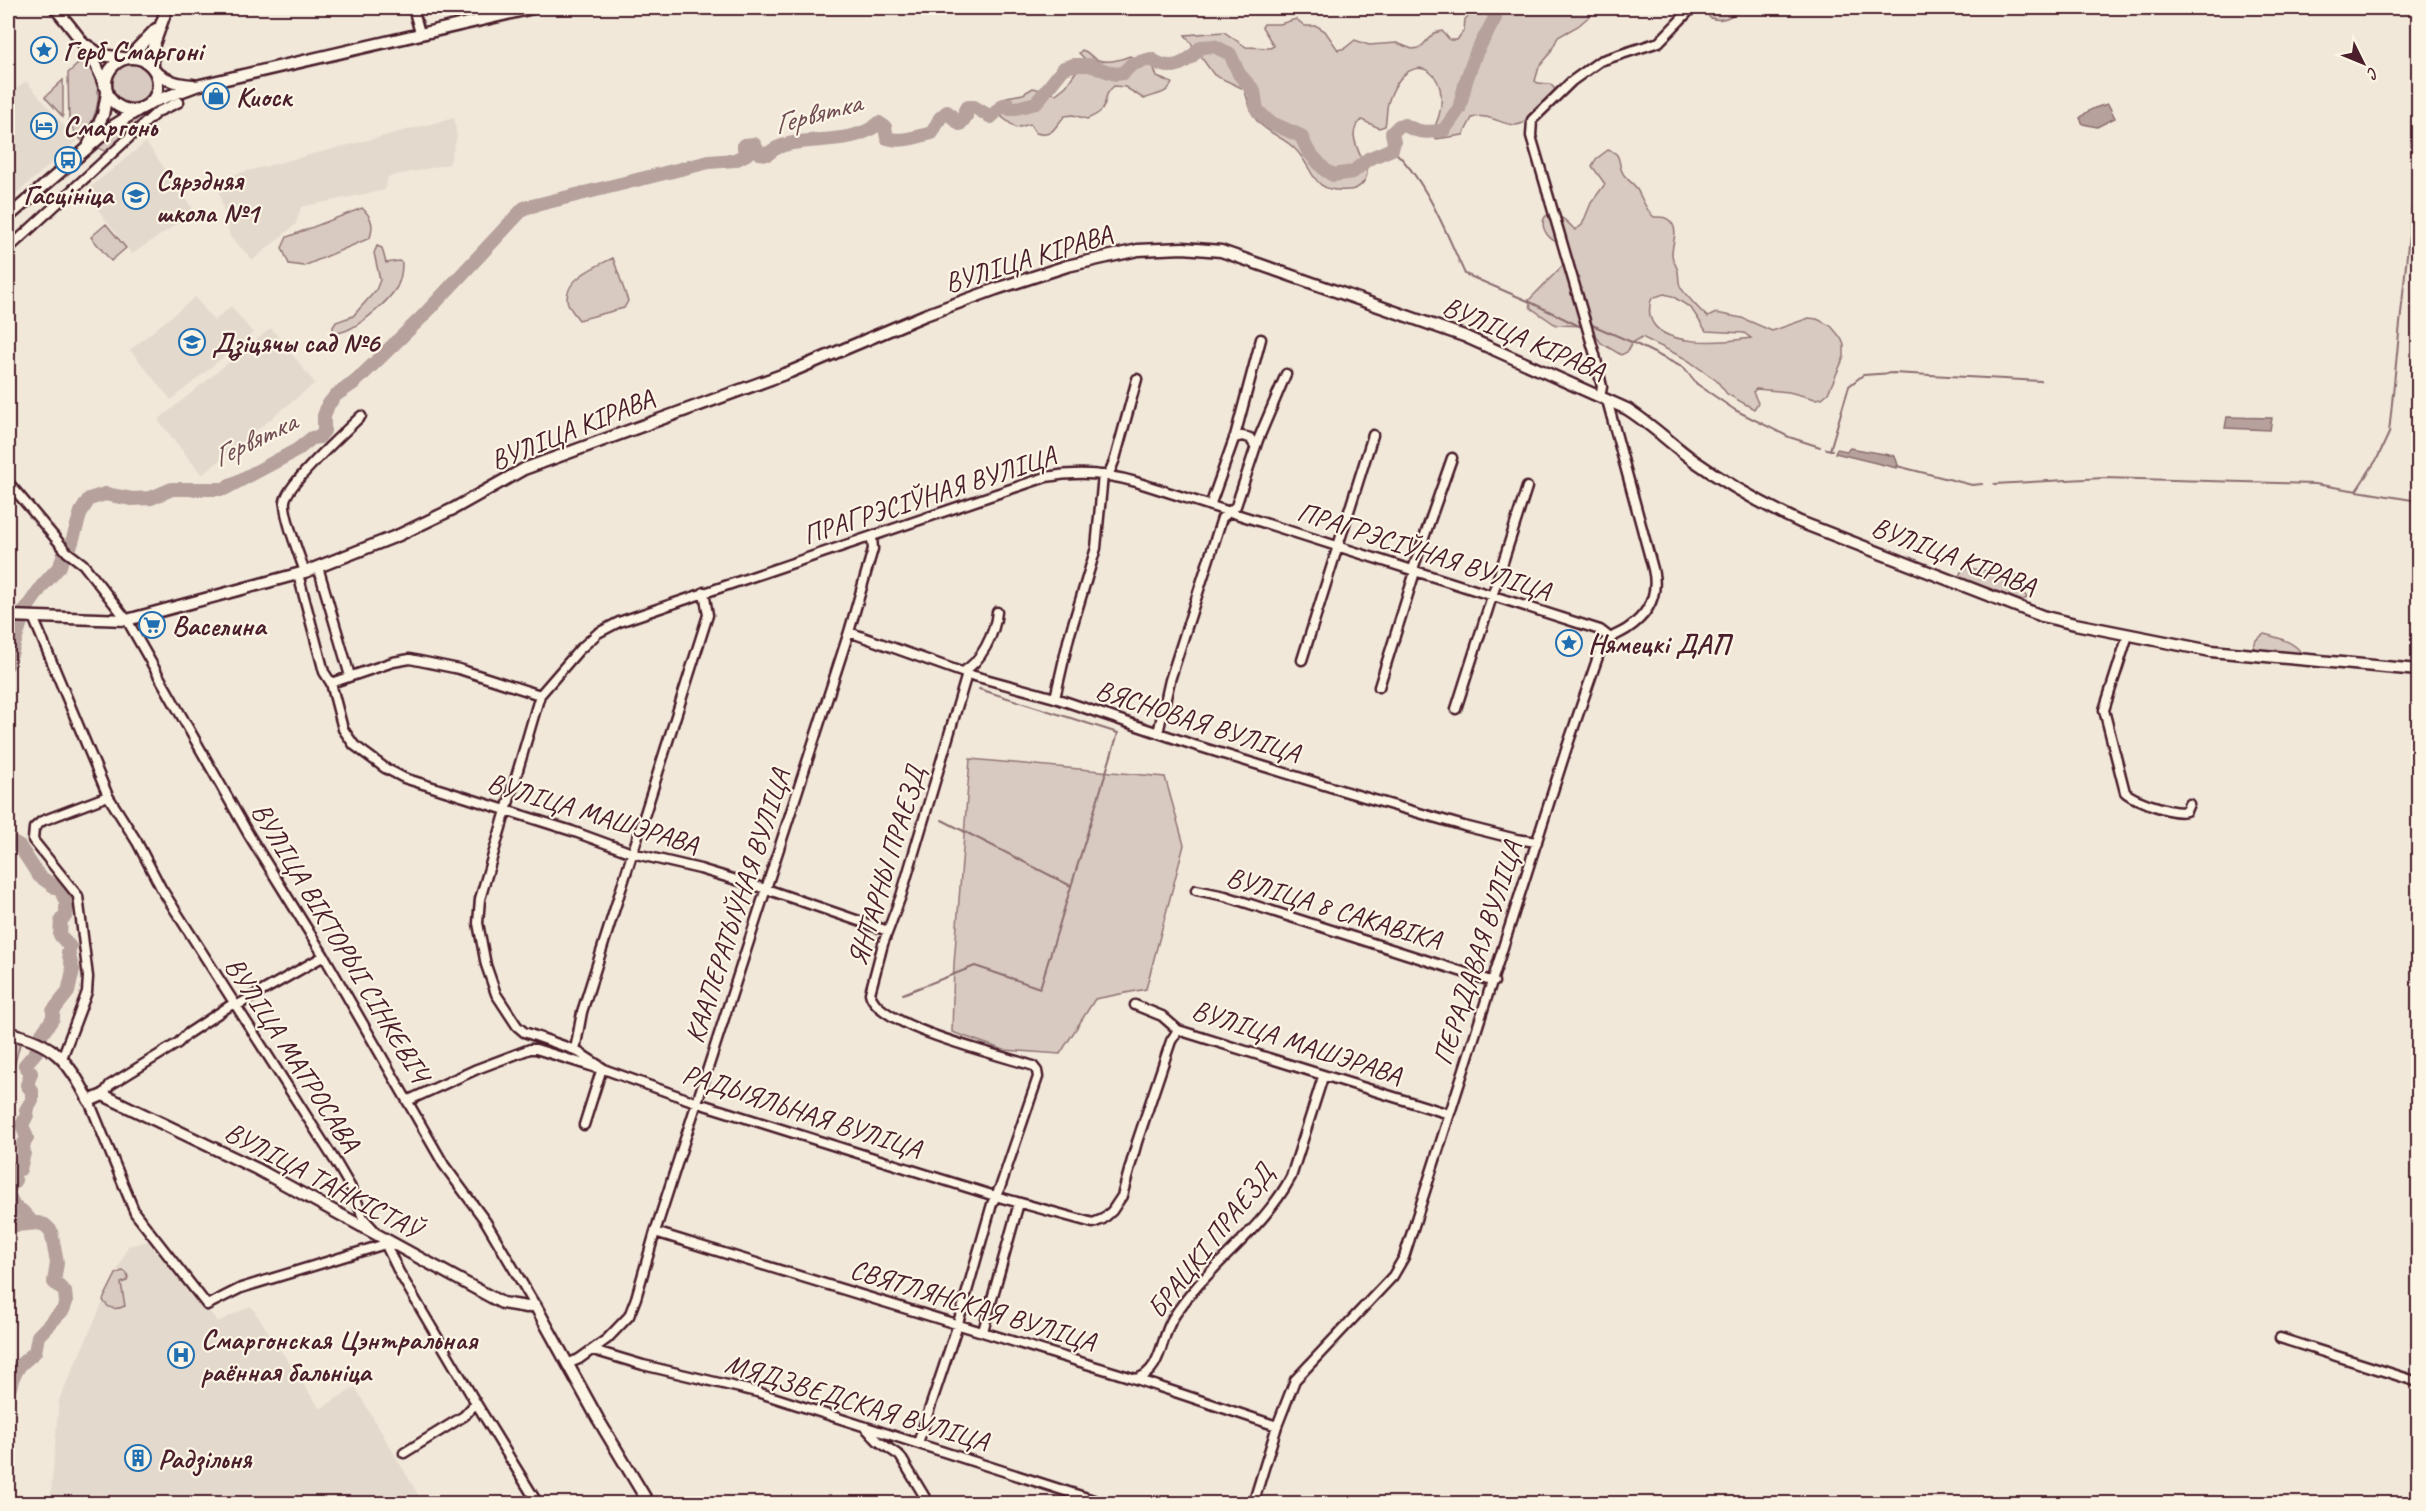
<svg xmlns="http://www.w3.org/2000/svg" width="2426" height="1511" viewBox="0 0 2426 1511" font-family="Caveat,sans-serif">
	<rect width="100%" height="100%" fill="#f1e8da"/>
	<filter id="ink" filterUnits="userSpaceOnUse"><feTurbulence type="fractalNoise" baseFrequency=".0167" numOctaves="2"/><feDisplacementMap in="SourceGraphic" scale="12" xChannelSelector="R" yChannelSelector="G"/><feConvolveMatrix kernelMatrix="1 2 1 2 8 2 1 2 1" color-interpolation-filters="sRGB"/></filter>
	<g filter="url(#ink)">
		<path fill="#e4d9cd" d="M26,81L77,141L8,201V96Z
			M454,118L457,137L449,164L388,177L385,190L301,207L296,224L253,260L230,237L216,179Z
			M146,142L195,212L132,254L91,201L87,190Z
			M195,297L214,321L231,306L253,333L171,400L130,350Z
			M271,328L315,383L202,475L158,420Z
			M152,1240L218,1322L251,1306L320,1409L355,1387L423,1503L50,1504L59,1400L128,1246Z"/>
		<path fill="#d8cac0" stroke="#917476" stroke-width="1.5" fill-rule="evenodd" d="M1478,8H1599L1578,26L1558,37L1549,55L1539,67L1535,81L1538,83L1550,84L1555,89C1551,101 1541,104 1532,112C1528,115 1527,120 1523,123C1508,131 1490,111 1472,118L1463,135L1436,139L1431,134C1464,77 1409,36 1388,103C1386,111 1387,118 1385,126L1379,128L1362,120C1343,134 1364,156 1367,174C1365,183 1358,190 1348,190C1308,193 1316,168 1293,147C1283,138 1269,133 1259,123C1250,114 1248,99 1244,89L1214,75L1185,35L1224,32L1246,47L1270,48L1274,46L1262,27L1264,24H1280L1296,19L1305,26H1317L1325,31L1338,50L1345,48L1355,40L1369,45L1397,43L1412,49L1420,48L1434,33L1442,31L1450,40H1457L1464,30L1465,19Z
			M1706,8H1740V9C1733,17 1719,23 1709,17Z
			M1082,50C1089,52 1089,55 1094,58C1105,65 1120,60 1130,56C1136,61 1144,59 1152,62L1157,77L1172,83C1167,95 1155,94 1144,99L1125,87L1114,86C1097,100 1116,107 1087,119L1073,115L1065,116C1054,126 1054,138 1036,133L1030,124L1016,128L1002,117L1000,106L1007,97L1023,94L1033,88L1056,94L1066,86L1077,70H1091L1092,66L1079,53Z
			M86,57C105,87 101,112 81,140L69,124L68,73Z
			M111 84a20 20 0 1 1 40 0a20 20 0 1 1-40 0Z
			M63,80V117L45,97Z
			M155,110L107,152L96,147L124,124Z
			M1608,150C1624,154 1616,164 1624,175C1627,179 1631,182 1634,185C1642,195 1644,209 1654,217C1660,217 1666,216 1671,222C1679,231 1672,243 1672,254C1672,261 1677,265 1678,272C1679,276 1678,281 1680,286C1682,291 1703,314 1708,317L1716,313L1742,318L1772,331L1809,318L1817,319L1831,326L1841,338L1844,345V357L1828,393L1822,398L1815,399L1789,392L1756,389L1753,392L1758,403L1754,409L1727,394L1717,381L1686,359L1642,337L1632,343L1627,352L1621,355L1601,343L1589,326L1556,325L1531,308L1529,300L1532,297L1566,262L1561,244C1537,236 1539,209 1556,215C1565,218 1569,224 1575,230L1582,225L1591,203L1605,184L1592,166L1596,159ZM1664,294L1672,296L1691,308L1706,331L1744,333L1751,338C1725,342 1658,349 1650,316C1649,309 1649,304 1652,298Z
			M362,208C372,217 374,225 370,238L304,266L289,264L282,248L287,237Z
			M106,224L126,248L111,261L91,237Z
			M377,246L382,248L386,263L399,261L402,263C402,272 401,279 397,287C388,302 352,335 333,333V327L336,322L353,316L376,290L380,280L374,253Z
			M613,258L628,301L624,308L579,320C575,314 567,307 567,299C566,278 597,266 613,258Z
			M1969,568L2018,576L2021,579L2022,589L2027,598L2021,601L1958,577L1963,569Z
			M2264,634C2278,638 2294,641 2302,654L2253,649L2256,640Z
			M970,759L1165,777L1184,845L1146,989L1095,999L1060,1054L1004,1050L952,1032L954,964Z
			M8,1040L20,1044L8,1089Z
			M122,1271L126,1272L128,1277L127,1281L121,1283L125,1306C116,1310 108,1310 103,1300L116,1274Z"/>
		<path fill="#b6a19c" stroke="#8b6d6f" stroke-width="1.5" d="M2108,104L2115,118L2097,127L2083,124L2080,118C2088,109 2097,107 2108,104Z
			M2227,417L2272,418L2270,430L2225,428Z
			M1850,448L1895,456L1898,465L1897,468L1835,453L1837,449L1847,451Z"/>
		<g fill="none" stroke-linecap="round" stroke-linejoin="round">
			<path stroke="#8b6d6f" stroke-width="2" d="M1392,149C1426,179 1446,233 1465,274L1528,301L1579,326
				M1590,324L1636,344L1684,368L1697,384L1735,410L1789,437L1820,447
				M1826,449L1832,450
				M1830,450L1849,386L1863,375L1893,373L2041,381
				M1897,466L1972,485L1982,484
				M1994,484L2104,478L2315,484L2418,501
				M2356,491L2377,459L2389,433L2418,145
				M942,820L1071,886
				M903,994L975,966L1040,988L1118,733L979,689"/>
			<path stroke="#b6a19c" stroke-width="14" d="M8,664L24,612L42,586L60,566L64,553L71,545L81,512L89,499L105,494L132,499L151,498L172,489H224L297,450L312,438L319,437L324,431V416L328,405L336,395L355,382L423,316L524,208L709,162L735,160L747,154L748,149L744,148V145L754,144L759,153L768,154C792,131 849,150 879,123L885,127L887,138C901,143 918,136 932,133L940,118L947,112L960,124L966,117L965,110L968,107H974L991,117L1003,105L1008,104L1010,109H1012L1036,103L1064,68L1074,65H1089L1115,74L1123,73L1132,64L1151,59C1172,74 1187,63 1201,47L1214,46L1230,54L1239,74L1254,91L1257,110L1269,122L1301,136L1308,151L1325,170L1333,175L1353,172L1368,159L1392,149L1394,142L1392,133L1399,126L1405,125C1418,133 1429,133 1444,130L1459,109L1466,81L1476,53L1495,18L1494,13L1487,8
				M8,840L20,847L39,876L61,891L66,902V915L61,920L60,935L70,947L68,952L73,970L68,992L53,1011V1018L42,1034L36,1052L25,1065L31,1073L27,1085L32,1091V1100L26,1110L27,1115L22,1125L27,1138L23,1145L24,1153L20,1169H11L9,1173L15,1180L8,1190
				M8,1194L14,1207L22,1211L33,1223
				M8,1218L16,1225L38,1223L45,1225L51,1231L57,1263L54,1282L65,1292L66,1302L63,1310L38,1336L35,1352L20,1365L13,1377L8,1394"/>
			<defs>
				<path id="street" d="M413,8L420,33
					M8,249L157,112L179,102
					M1600,397L1602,387L1595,355L1531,136L1532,120L1572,81L1600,61L1659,42L1692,8
					M1234,438L1242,436L1250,438L1255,446
					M1108,476L1115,459L1137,379
					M8,482L67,552L83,564L127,620L249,835L324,956L444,1165L486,1222L535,1305
					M1210,506L1235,436L1261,339
					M318,567L350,676
					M305,572C300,557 283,515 285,501C287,484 346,431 361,416
					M298,574L324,672L331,683L343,729L354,745L385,768L404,778L572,831L632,853L700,869L766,889L888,931
					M33,617L108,796L137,842L161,888L337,1164L354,1193L363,1218L374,1230
					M849,632L967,674L1055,698L1194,745L1347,792L1464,826L1516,839L1537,842
					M2128,635L2104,710L2125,792C2133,800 2175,815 2186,811L2189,804
					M1302,660L1373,435
					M962,672C981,663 995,633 997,612
					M331,683L393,662L410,659L459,669L540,695
					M1379,687L1414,575V566L1452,458
					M1055,698L1069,637L1096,548L1103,475
					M1456,709L1527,487
					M1158,733L1170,680L1222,518L1236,506L1258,440L1286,374
					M1196,890L1225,896L1494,982
					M1135,1005L1162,1016L1178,1030L1449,1114
					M236,1006L324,956
					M1178,1030L1171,1041L1137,1142L1122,1196L1112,1211L1103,1219L1093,1223L995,1196L698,1103L606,1070L575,1050L524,1032L517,1026L496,994L486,965L478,923L480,899L540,695L579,650L598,633L619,622L1046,477C1077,471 1106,473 1136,482L1600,630L1609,637
					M575,1050L582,1012L708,615L704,592
					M62,1058L87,992L88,977L78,896L33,840L34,828L42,821L108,796
					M103,1095L110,1085L178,1043L187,1034L234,1003
					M89,1101L135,1213L207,1305L241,1288L382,1245L384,1240
					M407,1101L477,1069L530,1049H536L600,1069
					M584,1125L602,1068
					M655,1232L1136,1379L1277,1426
					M383,1239L399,1272L476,1403L538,1504
					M983,1331L1019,1203
					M2280,1338L2418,1382
					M593,1350L643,1365L757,1392L1106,1504
					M567,1364L579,1359L607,1339L629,1316L636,1298L655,1232L849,632L873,549L872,537
					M1136,1379C1162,1371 1160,1339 1173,1318C1206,1266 1262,1232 1291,1177L1323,1077
					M865,1427L878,1441L900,1456L929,1504
					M918,1443L956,1330L992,1204L1001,1185L1038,1077L1037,1071L1033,1066C1002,1055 876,1027 870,993L883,944L901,896L967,674
					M404,1453L464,1416L476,1403
					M1253,1504L1277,1426L1295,1380L1393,1276L1404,1257L1567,747L1601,648C1608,636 1616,636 1627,629C1649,614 1659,594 1653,569L1607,400"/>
				<path id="secondary" d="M55,8C75,32 95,55 104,85
					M88,46L101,55L123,58
					M129,57L156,29
					M106 84a26 26 0 1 1 52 0a26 26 0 1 1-52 0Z
					M153,68V47L167,8
					M156,72C167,81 178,84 193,85
					M150,103L196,86L533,8
					M89,144L103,115L107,93
					M8,217L113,126L140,109
					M8,616L127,620L305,572L399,535L453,509L524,469L790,372L925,315L996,289L1067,266L1138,250L1183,248L1221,251L1464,336L1627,409C1651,424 1670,443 1693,460C1727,484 1762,504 1800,522L2042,616L2075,624L2211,651L2418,670
					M8,1033C53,1042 69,1061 89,1101L103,1095L257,1169L502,1303L527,1307L535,1305L598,1419L649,1504"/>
			</defs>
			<use href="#street" stroke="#4a1f2b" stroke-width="13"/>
			<use href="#secondary" stroke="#4a1f2b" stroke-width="15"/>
			<use href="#street" stroke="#fcf5e5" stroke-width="8"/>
			<use href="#secondary" stroke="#fcf5e5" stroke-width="10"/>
		</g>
	</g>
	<defs>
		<symbol id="sight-ring" viewBox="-11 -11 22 22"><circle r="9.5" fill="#fcf5e5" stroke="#1f6fb2" stroke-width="1.5"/><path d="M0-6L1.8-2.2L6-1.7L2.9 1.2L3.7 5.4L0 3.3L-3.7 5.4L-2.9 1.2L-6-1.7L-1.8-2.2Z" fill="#1f6fb2"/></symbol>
		<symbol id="shop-ring" viewBox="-11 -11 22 22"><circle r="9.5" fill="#fcf5e5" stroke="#1f6fb2" stroke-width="1.5"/><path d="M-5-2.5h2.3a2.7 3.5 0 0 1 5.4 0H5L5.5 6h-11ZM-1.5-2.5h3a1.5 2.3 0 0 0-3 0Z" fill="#1f6fb2"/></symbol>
		<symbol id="hotel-ring" viewBox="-11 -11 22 22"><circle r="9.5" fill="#fcf5e5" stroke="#1f6fb2" stroke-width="1.5"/><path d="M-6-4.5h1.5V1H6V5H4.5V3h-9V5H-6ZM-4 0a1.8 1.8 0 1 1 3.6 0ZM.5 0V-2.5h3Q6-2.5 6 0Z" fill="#1f6fb2"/></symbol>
		<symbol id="bus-ring" viewBox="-11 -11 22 22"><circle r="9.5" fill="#fcf5e5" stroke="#1f6fb2" stroke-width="1.5"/><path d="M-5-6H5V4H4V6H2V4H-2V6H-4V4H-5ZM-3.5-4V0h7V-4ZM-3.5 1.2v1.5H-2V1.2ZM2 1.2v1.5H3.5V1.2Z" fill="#1f6fb2"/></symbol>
		<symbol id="school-ring" viewBox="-11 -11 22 22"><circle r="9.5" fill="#fcf5e5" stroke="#1f6fb2" stroke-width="1.5"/><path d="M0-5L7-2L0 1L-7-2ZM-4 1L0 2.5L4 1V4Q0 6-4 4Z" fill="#1f6fb2"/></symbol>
		<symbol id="supermarket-ring" viewBox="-11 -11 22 22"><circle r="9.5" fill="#fcf5e5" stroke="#1f6fb2" stroke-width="1.5"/><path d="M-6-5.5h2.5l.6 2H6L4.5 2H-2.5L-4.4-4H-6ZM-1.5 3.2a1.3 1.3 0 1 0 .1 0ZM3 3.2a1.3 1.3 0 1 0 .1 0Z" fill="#1f6fb2"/></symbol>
		<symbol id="hospital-ring" viewBox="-11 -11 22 22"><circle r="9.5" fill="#fcf5e5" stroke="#1f6fb2" stroke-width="1.5"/><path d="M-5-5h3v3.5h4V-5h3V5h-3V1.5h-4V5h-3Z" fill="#1f6fb2"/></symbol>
		<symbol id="building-ring" viewBox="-11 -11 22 22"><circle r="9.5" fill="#fcf5e5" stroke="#1f6fb2" stroke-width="1.5"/><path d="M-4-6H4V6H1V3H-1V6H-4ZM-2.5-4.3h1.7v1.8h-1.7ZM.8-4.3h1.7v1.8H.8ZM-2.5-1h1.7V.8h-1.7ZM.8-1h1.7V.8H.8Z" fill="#1f6fb2"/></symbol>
	</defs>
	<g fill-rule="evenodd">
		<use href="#sight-ring" x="29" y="35" width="30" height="30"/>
		<use href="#shop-ring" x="201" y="81" width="30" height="30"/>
		<use href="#hotel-ring" x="29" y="111" width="30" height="30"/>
		<use href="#bus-ring" x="53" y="145" width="30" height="30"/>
		<use href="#school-ring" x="121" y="181" width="30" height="30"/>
		<use href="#school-ring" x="177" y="327" width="30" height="30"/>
		<use href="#supermarket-ring" x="137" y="610" width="30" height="30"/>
		<use href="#sight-ring" x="1554" y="628" width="30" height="30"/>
		<use href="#hospital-ring" x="166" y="1340" width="30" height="30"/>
		<use href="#building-ring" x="123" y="1443" width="30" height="30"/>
	</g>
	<g text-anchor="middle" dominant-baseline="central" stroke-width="4.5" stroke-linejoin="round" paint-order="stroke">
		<g font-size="28" font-weight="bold" fill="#4a1f2b" stroke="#fcf5e5" text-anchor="start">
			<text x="63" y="50">Герб Смаргоні</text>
			<text x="236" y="96">Киоск</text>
			<text x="63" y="126">Смаргонь</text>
			<text x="156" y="180">Сярэдняя<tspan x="156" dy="32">школа №1</tspan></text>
			<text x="68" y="194" text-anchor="middle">Гасцініца</text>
			<text x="212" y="342">Дзіцячы сад №6</text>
			<text x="172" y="625">Васелина</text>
			<text x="1588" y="643">Нямецкі ДАП</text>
			<text x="201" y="1339">Смаргонская Цэнтральная<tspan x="201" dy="32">раённая бальніца</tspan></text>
			<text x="158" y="1458">Радзільня</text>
		</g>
		<g font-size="28" fill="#4a1f2b" stroke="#fcf5e5">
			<text transform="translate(1028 258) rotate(-17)">ВУЛІЦА КІРАВА</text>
			<text transform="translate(1524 338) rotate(23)">ВУЛІЦА КІРАВА</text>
			<text transform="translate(572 429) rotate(-22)">ВУЛІЦА КІРАВА</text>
			<text transform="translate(929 495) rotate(-18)">ПРАГРЭСІЎНАЯ ВУЛІЦА</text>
			<text transform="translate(1424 551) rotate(18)">ПРАГРЭСІЎНАЯ ВУЛІЦА</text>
			<text transform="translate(1954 556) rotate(21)">ВУЛІЦА КІРАВА</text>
			<text transform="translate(1198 721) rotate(18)">ВЯСНОВАЯ ВУЛІЦА</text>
			<text transform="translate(593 813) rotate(17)">ВУЛІЦА МАШЭРАВА</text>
			<text transform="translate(886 866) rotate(-73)">ЯНТАРНЫ ПРАЕЗД</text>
			<text transform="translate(737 906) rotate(-72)">КААПЕРАТЫЎНАЯ ВУЛІЦА</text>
			<text transform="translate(1334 908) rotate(17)">ВУЛІЦА 8 САКАВІКА</text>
			<text transform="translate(341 942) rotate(59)">ВУЛІЦА ВІКТОРЫІ СІНКЕВІЧ</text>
			<text transform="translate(1477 953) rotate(-72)">ПЕРАДАВАЯ ВУЛІЦА</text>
			<text transform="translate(1297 1042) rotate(18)">ВУЛІЦА МАШЭРАВА</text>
			<text transform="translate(293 1054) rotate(57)">ВУЛІЦА МАТРОСАВА</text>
			<text transform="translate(802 1111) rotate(18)">РАДЫЯЛЬНАЯ ВУЛІЦА</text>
			<text transform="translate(323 1180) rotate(28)">ВУЛІЦА ТАНКІСТАЎ</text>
			<text transform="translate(1210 1241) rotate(-52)">БРАЦКІ ПРАЕЗД</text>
			<text transform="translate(973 1305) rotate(17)">СВЯТЛЯНСКАЯ ВУЛІЦА</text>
			<text transform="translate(857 1402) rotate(17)">МЯДЗВЕДСКАЯ ВУЛІЦА</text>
		</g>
		<g font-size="30" font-style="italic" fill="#704c53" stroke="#fcf5e5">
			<text transform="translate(817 113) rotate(-15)">Гервятка</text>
			<text transform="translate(254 439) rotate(-26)">Гервятка</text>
		</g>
	</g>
	<rect width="2426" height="1511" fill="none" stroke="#fcf5e5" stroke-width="30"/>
	<rect x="15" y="15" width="2396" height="1481" fill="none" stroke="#4a1f2b" stroke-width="2" filter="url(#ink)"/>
	<g transform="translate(2363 63) rotate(133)" stroke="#fcf5e5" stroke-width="4.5" paint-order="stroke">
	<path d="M0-4.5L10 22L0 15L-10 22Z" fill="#4a1f2b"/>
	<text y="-9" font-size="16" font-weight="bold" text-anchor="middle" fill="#4a1f2b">С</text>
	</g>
</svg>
